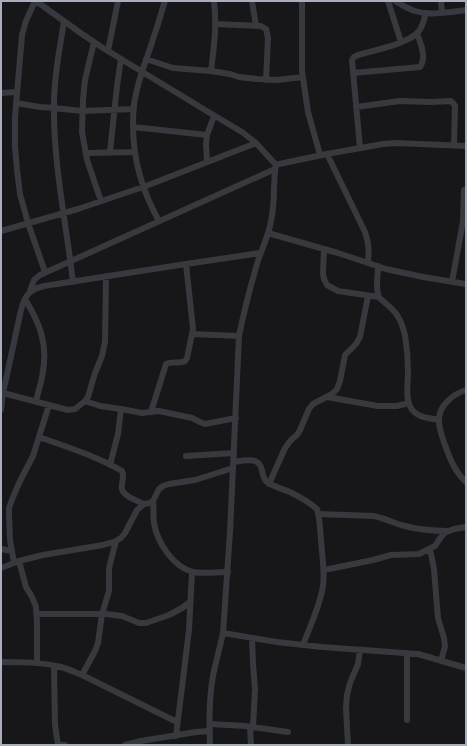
<svg xmlns="http://www.w3.org/2000/svg" width="467" height="746" viewBox="0 0 467 746" font-family="'Noto Sans',sans-serif">
	<rect width="100%" height="100%" fill="#171719"/>
	<g fill="none" stroke-linecap="round" stroke-linejoin="round">
		<path stroke="#38393e" stroke-width="6" d="M35,1L26,21L22,35L15,117V146L17,170L20,194L28,223L45,272
			M36,1L82,34L103,48L210,113L242,132L256,143L276,165
			M252,1L256,26
			M302,1V71L308,112L320,155
			M388,1L401,42
			M395,1C402,5 408,9 415,11C431,16 450,12 466,10
			M441,1L442,13
			M64,21C60,48 54,75 54,103C53,163 66,222 73,282
			M216,24L261,26L266,29L268,38L266,80
			M94,42L85,80L83,100L82,132L87,160L101,201
			M108,51L118,1
			M146,59L173,68L211,71L230,74L239,77L257,79L277,80L303,77
			M211,71C214,46 217,26 214,1
			M353,73L420,67C427,58 421,43 417,34
			M1,93L17,92
			M16,103L40,107L54,108L82,111L134,109
			M356,107L400,101L431,102L451,101L453,103L455,106L454,146
			M133,127L207,135
			M360,148L352,60L354,57L358,55C372,51 411,43 419,31C423,26 424,19 426,13
			M110,152L117,86L121,59
			M86,153L135,152
			M327,154L365,232C369,243 369,251 368,263
			M207,162L206,143L207,135L214,116
			M159,221C142,191 133,159 133,125C133,115 133,105 136,94C140,74 148,56 154,36C158,25 161,13 165,1
			M1,231L78,209L146,186L256,143
			M268,233L338,253L386,269L423,277L466,284
			M324,249L323,274L324,279L327,285L338,291L379,297
			M378,266C378,275 375,288 379,297C382,301 387,304 391,308C399,315 402,324 405,335C407,347 408,359 408,372C408,383 405,398 411,408C417,418 429,418 439,420
			M452,282L463,221L464,190
			M30,291L34,280L40,275L275,169
			M25,299C39,322 48,343 43,371C42,381 38,391 36,402
			M192,334L239,336
			M466,390C453,394 438,406 439,421C439,429 442,437 445,445C450,459 455,472 466,482
			M3,393L68,410L75,409L85,401L88,397L95,373L102,356L105,342L106,276
			M327,397L378,406H397L409,403
			M85,401L100,406L121,409L142,413L158,411L164,412L192,418L200,422L205,424L236,418
			M1,410L3,393L21,310C25,295 30,289 44,286L186,264L260,253
			M151,412L166,364C172,361 179,364 185,361L187,358L193,329L186,264
			M39,437C67,447 96,456 122,471C124,475 123,479 122,484C119,495 135,500 144,504
			M186,456L234,453
			M234,462C240,461 250,459 255,461C265,465 260,477 267,482C274,487 283,489 290,492C300,497 309,502 317,509C320,519 320,530 321,540C322,555 325,571 323,586C320,606 310,626 303,645
			M110,465L118,434L121,409
			M269,484L285,448L291,440L297,435L300,430L309,409L313,404L332,394L337,389L340,381L345,355L356,344L360,337L368,296
			M153,501C154,508 153,515 154,523C157,542 173,567 193,572C204,574 216,572 228,572
			M318,514L374,516C383,518 392,522 401,525C418,530 431,531 449,531
			M1,549L12,551
			M430,549L434,569L438,618L444,638L445,646L441,661
			M19,561L26,587L32,597L36,607L37,624V663
			M14,563L10,540L9,514V508L13,497L20,481L33,456L49,405
			M1,568L19,561L43,555L103,545L116,541L121,538L125,533L137,510L144,504L150,503L153,501L159,489L163,486L169,484L195,480L233,468
			M324,570L373,560L391,555L419,554L435,546L441,537L446,532L454,529L466,527
			M37,614H106L122,616L139,623H146L169,615L182,608L190,602
			M223,633L277,642L322,647L418,654L466,668
			M252,638L253,664L255,689L253,727
			M1,662C21,662 42,662 61,667C68,669 75,672 82,675L177,722
			M54,666L55,725L58,745H65
			M82,675L95,651L98,643L102,614L109,591V570L110,564L116,541
			M407,720V653
			M210,724L245,726L288,732
			M250,727L251,745
			M176,736L189,630L192,572
			M125,745L141,741L196,732L210,731
			M210,745C209,722 209,698 213,676C216,661 220,647 223,633L230,532L239,336C244,311 250,288 257,264C261,251 267,239 270,226C273,213 274,200 274,187C275,179 274,173 276,165L279,164L327,154L383,144L395,143L466,146
			M348,745L346,708L347,695L350,683L358,664L360,650"/>
	</g>
	<rect width="467" height="746" fill="none" stroke="#a8afba" stroke-width="4"/>
</svg>
